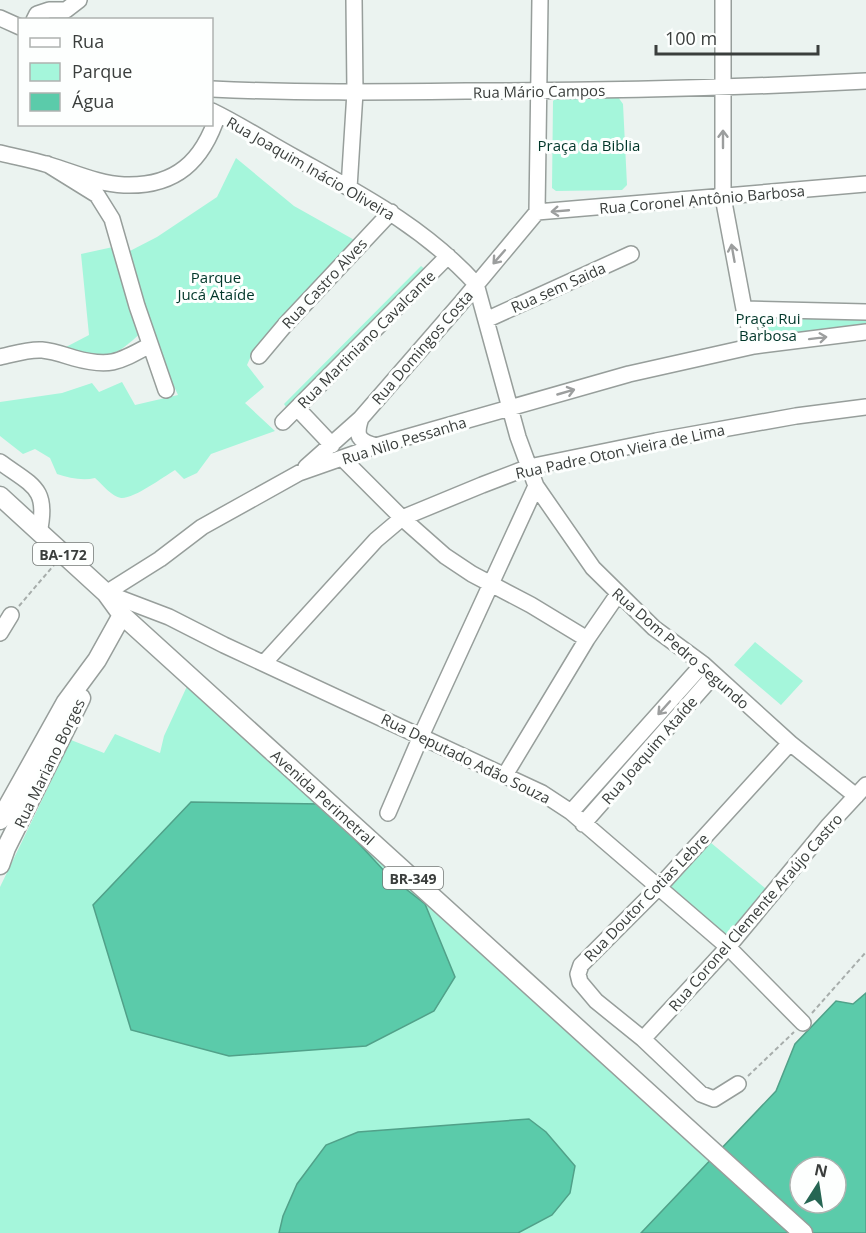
<svg xmlns="http://www.w3.org/2000/svg" width="866" height="1233" viewBox="0 0 866 1233" font-family="'Open Sans',sans-serif">
	<rect width="100%" height="100%" fill="#ebf3f0"/>
	<path fill="#a5f6db" d="M558,96L618,97L623,104L627,185L622,190L556,191L552,188L553,101Z
		M236,158L294,206L358,242L251,356L247,365L264,387L245,403L275,431L211,454L197,473L184,479L175,470C163,477 134,499 121,498C112,497 102,484 95,478C83,481 69,478 57,474L50,458L35,449L23,454L0,436V402L62,393L92,383L99,392L122,382L135,405L178,395L170,378L126,253L157,237L217,197Z
		M113,247L142,332C111,360 105,361 66,347L89,335L81,254Z
		M421,266L426,270L288,410L284,404Z
		M744,309L866,312V332L754,346Z
		M755,642L803,681L781,705L734,665Z
		M189,682L715,1166L662,1233H0V887L71,740L104,753L115,734L160,753L164,736Z
		M704,837L772,894L728,947L659,887Z"/>
	<path fill="#5bcbaa" stroke="#51a189" stroke-width="1.5" fill-rule="evenodd" d="M191,802L322,804L388,875L425,904L455,977L434,1011L366,1046L229,1056L131,1030L93,905Z
		M866,993V1233H641L776,1091L795,1044L836,1001L853,1004ZM800,1167H836V1203H800Z
		M529,1119L546,1132L575,1166L570,1193L552,1215L518,1233H279L283,1216L297,1184L326,1145L358,1132Z"/>
	<g fill="none" stroke-linecap="round" stroke-linejoin="round">
		<defs>
			<path id="minor" d="M723,0V197L744,309L754,346
				M0,18L20,27
				M34,20L37,14L49,10H66L79,0
				M212,89C296,93 381,92 466,91C600,91 733,88 866,81
				M212,111C241,125 268,143 296,158C362,195 424,227 476,284L518,437L536,486L593,568L654,628L703,664L790,743L856,796
				M0,153C16,157 33,160 49,165C73,172 99,184 124,185C176,187 203,161 218,114
				M47,164L97,195L112,219L137,306L166,390
				M349,188L355,92L354,0
				M537,212L866,184
				M537,212L540,0
				M744,309L866,312
				M486,320L631,254
				M259,356L285,325L391,212
				M0,357C14,354 28,349 42,350C53,351 64,355 74,358C110,368 119,362 150,345
				M297,408L332,445
				M361,418C355,436 358,441 376,446
				M283,422L448,256
				M343,459L402,518L445,556L472,574L531,605L587,639
				M0,462C33,486 49,488 39,533
				M306,467L361,418L461,303L537,212
				M106,593L169,617L224,645L542,793L571,812L728,947L803,1023
				M106,593L160,559L202,527L299,473L376,446L629,374L754,346L866,332
				M0,633L11,615
				M264,663L376,540L402,518L482,485L529,467L656,441L796,416L866,407
				M505,775L587,639L618,594
				M571,812L703,664
				M388,813L421,736L536,486
				M583,824L714,675
				M643,1039L728,947L829,825L866,785
				M738,1084L714,1099L701,1094L643,1039L596,1001L580,982L578,974L581,965L659,887L790,743"/>
			<path id="major" d="M0,496L106,593L122,615L803,1233
				M0,820L66,702L97,660L122,615
				M0,865L6,848L81,698"/>
		</defs>
		<use href="#minor" stroke="#979e9b" stroke-width="18"/>
		<use href="#major" stroke="#979e9b" stroke-width="21"/>
		<path stroke="#a7adab" stroke-width="2" stroke-dasharray="4.5 3" stroke-linecap="butt" d="M19,606L54,565
			M812,1013L866,952
			M748,1076L794,1032"/>
		<use href="#minor" stroke="#fff" stroke-width="15"/>
		<use href="#major" stroke="#fff" stroke-width="18"/>
	</g>
	<defs><path id="oneway-shaft" d="M-6 0H5M1.5-3L5.5 0L1.5 3" fill="none" stroke-width="1.6" stroke-linecap="round" stroke-linejoin="round" transform="scale(1.5)"/></defs>
	<g stroke="#9c9e9e">
		<use href="#oneway-shaft" transform="translate(723 139) rotate(-90)"/>
		<use href="#oneway-shaft" transform="translate(560 211) rotate(175)"/>
		<use href="#oneway-shaft" transform="translate(733 253) rotate(-100)"/>
		<use href="#oneway-shaft" transform="translate(499 257) rotate(131)"/>
		<use href="#oneway-shaft" transform="translate(818 338) rotate(-7)"/>
		<use href="#oneway-shaft" transform="translate(566 392) rotate(-16)"/>
		<use href="#oneway-shaft" transform="translate(664 708) rotate(132)"/>
	</g>
	<g text-anchor="middle" dominant-baseline="central" stroke-width="6" stroke-linejoin="round" paint-order="stroke">
		<g fill="#fdfffe" stroke="#747876" stroke-width="1.5">
			<rect x="33" y="543" width="60" height="22" rx="4.5"/>
			<rect x="383" y="867" width="60" height="22" rx="4.5"/>
		</g>
		<g font-size="14" font-weight="bold" fill="#3a3e3c">
			<text x="63" y="554">BA-172</text>
			<text x="413" y="878">BR-349</text>
		</g>
		<g font-size="15" fill="#3a3e3c" stroke="#fdfffe">
			<text transform="translate(539 91) rotate(-1)">Rua Mário Campos</text>
			<text transform="translate(311 168) rotate(30)">Rua Joaquim Inácio Oliveira</text>
			<text transform="translate(702 199) rotate(-5)">Rua Coronel Antônio Barbosa</text>
			<text transform="translate(324 283) rotate(-47)">Rua Castro Alves</text>
			<text transform="translate(558 287) rotate(-24)">Rua sem Saida</text>
			<text transform="translate(366 339) rotate(-45)">Rua Martiniano Cavalcante</text>
			<text transform="translate(422 347) rotate(-49)">Rua Domingos Costa</text>
			<text transform="translate(404 440) rotate(-17)">Rua Nilo Pessanha</text>
			<text transform="translate(620 451) rotate(-12)">Rua Padre Oton Vieira de Lima</text>
			<text transform="translate(681 648) rotate(41)">Rua Dom Pedro Segundo</text>
			<text transform="translate(649 750) rotate(-49)">Rua Joaquim Ataíde</text>
			<text transform="translate(466 758) rotate(26)">Rua Deputado Adão Souza</text>
			<text transform="translate(49 763) rotate(-64)">Rua Mariano Borges</text>
			<text transform="translate(323 797) rotate(42)">Avenida Perimetral</text>
			<text transform="translate(646 897) rotate(-46)">Rua Doutor Cotias Lebre</text>
			<text transform="translate(755 912) rotate(-49)">Rua Coronel Clemente Araújo Castro</text>
		</g>
		<g font-size="15" fill="#003629" stroke="#fdfffe">
			<text x="589" y="145">Praça da Biblia</text>
			<text x="216" y="277">Parque<tspan x="216" dy="17">Jucá Ataíde</tspan></text>
			<text x="768" y="318">Praça Rui<tspan x="768" dy="17">Barbosa</tspan></text>
		</g>
	</g>
	<rect x="18" y="18" width="195" height="108" fill="#fdfffe" stroke="#afb2b0" stroke-width="1.5"/>
	<rect x="30" y="38" width="30" height="9" fill="#ffffff" stroke="#afb2b0" stroke-width="1.5"/>
	<text x="72" y="48" font-size="18" fill="#3a3e3c">Rua</text>
	<rect x="30" y="63" width="30" height="18" fill="#a5f6db" stroke="#afb2b0" stroke-width="1.5"/>
	<text x="72" y="78" font-size="18" fill="#3a3e3c">Parque</text>
	<rect x="30" y="93" width="30" height="18" fill="#5bcbaa" stroke="#afb2b0" stroke-width="1.5"/>
	<text x="72" y="108" font-size="18" fill="#3a3e3c">Água</text>
	<g transform="translate(818 1185) rotate(12)"><circle r="28" fill="#fdfffe" stroke="#afb2b0" stroke-width="1.5"/>
	<path d="M0-4.5L10 22L0 15L-10 22Z" fill="#266653"/>
	<text y="-9" font-size="16" font-weight="bold" text-anchor="middle" fill="#3a3e3c">N</text>
	</g>
	<path d="M656 45v9h162v-9" fill="none" stroke="#3a3e3c" stroke-width="3"/>
	<text x="665" y="45" font-size="18" fill="#3a3e3c" stroke="#fdfffe" stroke-width="4.5" paint-order="stroke">100 m</text>
</svg>
